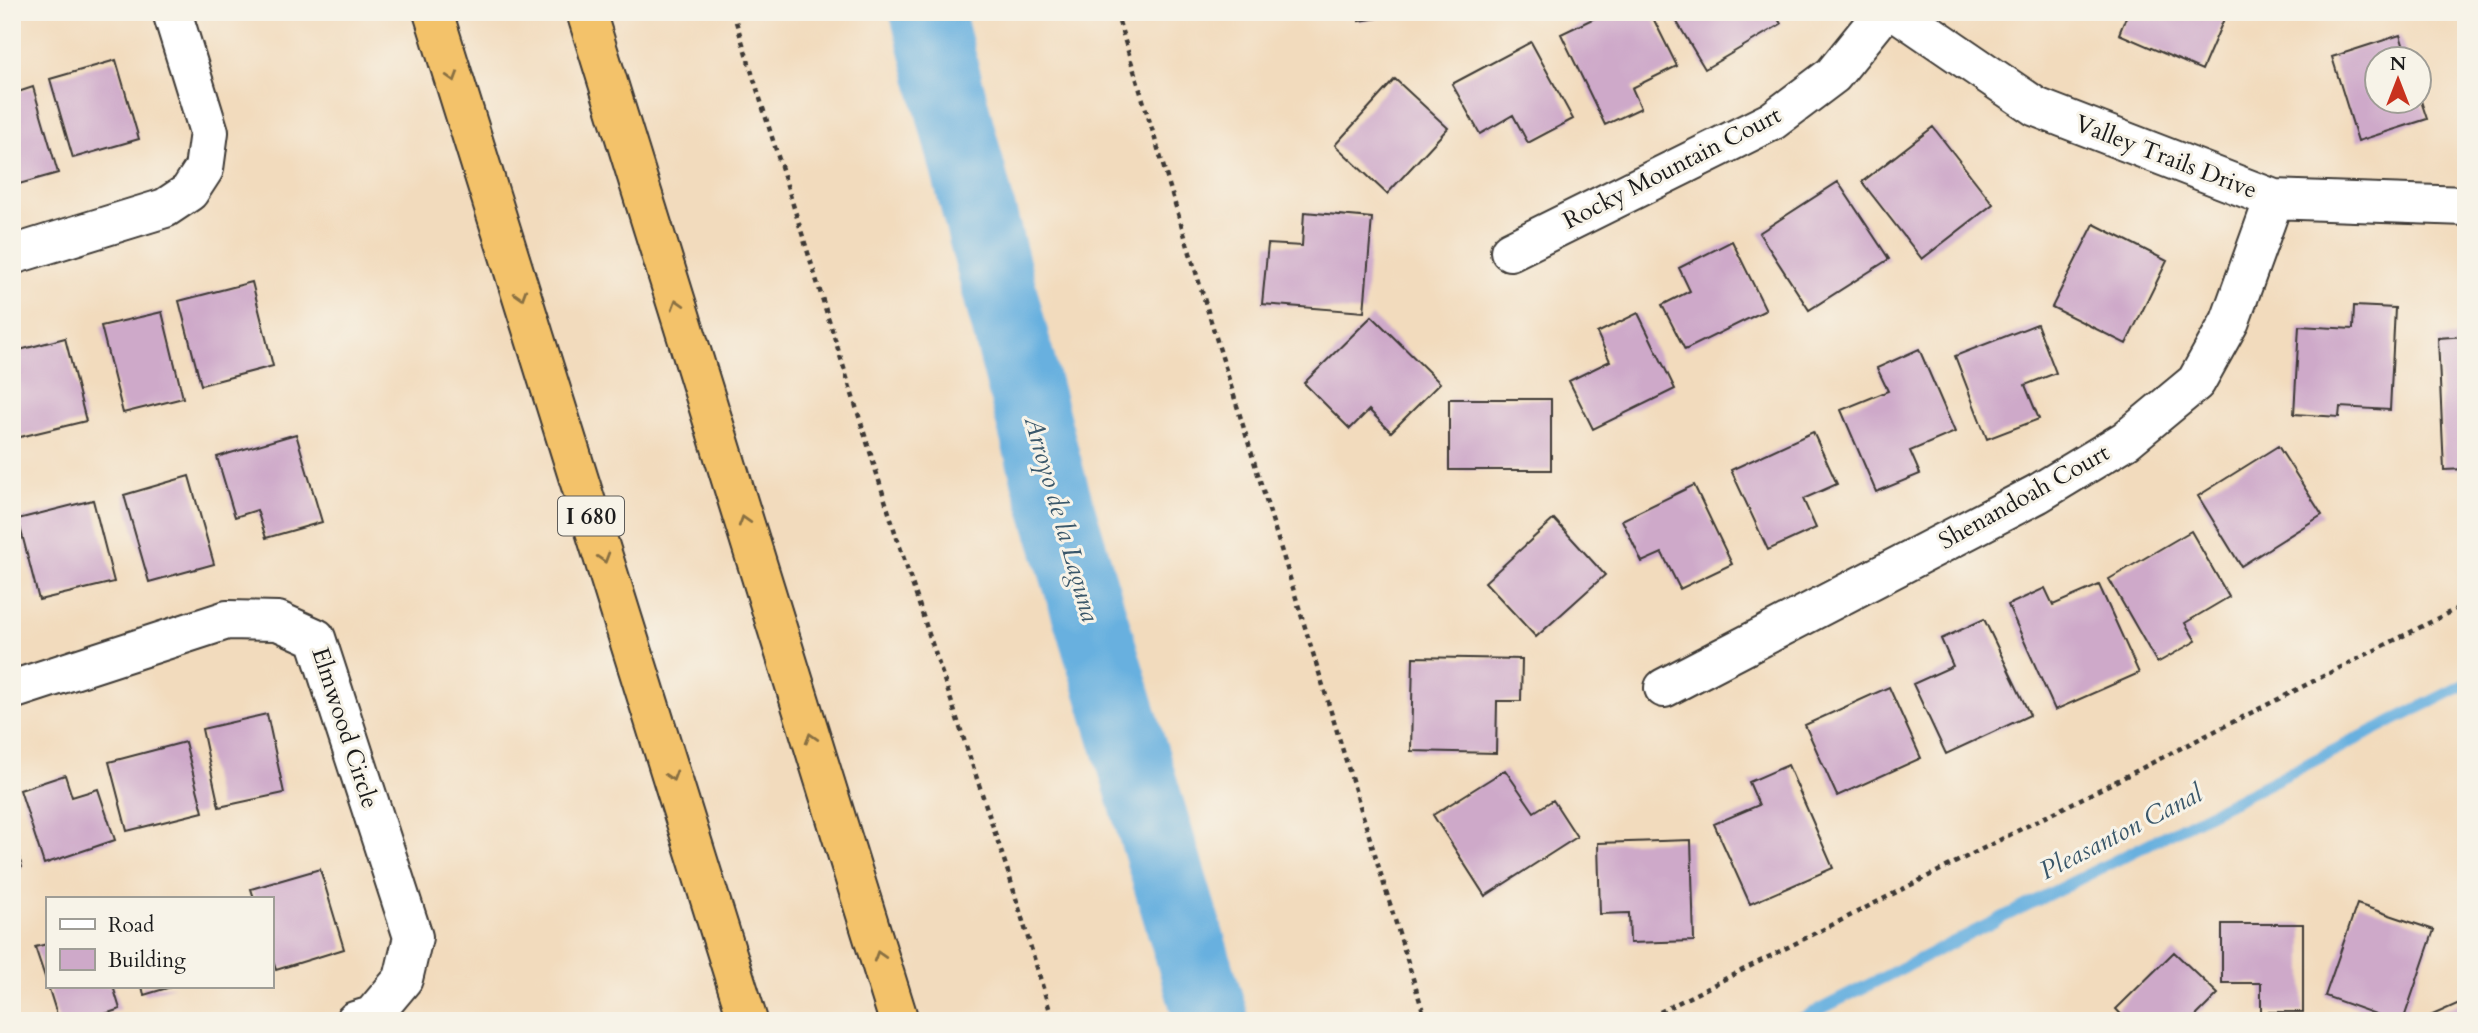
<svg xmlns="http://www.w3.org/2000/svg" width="2478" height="1033" viewBox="0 0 2478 1033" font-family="Cardo,serif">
	<rect width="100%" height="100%" fill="#f7f3e8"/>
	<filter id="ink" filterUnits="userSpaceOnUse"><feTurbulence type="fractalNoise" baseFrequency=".0143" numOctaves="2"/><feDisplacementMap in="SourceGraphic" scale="14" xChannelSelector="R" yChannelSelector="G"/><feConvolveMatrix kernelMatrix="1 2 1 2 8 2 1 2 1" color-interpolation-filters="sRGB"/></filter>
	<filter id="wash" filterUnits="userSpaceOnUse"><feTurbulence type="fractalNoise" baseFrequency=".00686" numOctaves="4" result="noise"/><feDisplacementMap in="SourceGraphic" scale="28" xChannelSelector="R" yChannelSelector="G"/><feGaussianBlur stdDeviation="1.57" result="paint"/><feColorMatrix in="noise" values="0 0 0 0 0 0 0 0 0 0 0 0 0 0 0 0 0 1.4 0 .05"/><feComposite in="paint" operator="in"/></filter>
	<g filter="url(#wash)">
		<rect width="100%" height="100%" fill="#f2dbbd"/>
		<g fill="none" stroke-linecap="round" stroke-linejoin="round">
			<path stroke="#67b0df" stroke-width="12" d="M1797,1021L2466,684"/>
			<path stroke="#67b0df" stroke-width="74" d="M927,12L1049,481L1212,1021"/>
		</g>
		<g id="blocks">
			<path fill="#cea9c9" d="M1358,12H1405V14L1359,21Z
				M1607,12H1650L1677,66L1632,88L1641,108L1605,125L1561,34Z
				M1671,12H1774L1781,24L1705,69Z
				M2128,12H2227L2202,70L2119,34Z
				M2400,35L2408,60H2376V102H2418L2419,95L2427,119L2358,141L2332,57Z
				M1531,42L1573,119L1528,143L1513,115L1480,134L1452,84Z
				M116,60L139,139L73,158L50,79Z
				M1395,79L1448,128L1387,194L1335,145Z
				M33,87L58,173L12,186V94Z
				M1933,127L1993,204L1922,259L1862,182Z
				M1838,182L1889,259L1809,310L1759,233Z
				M1304,212L1372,218L1364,312L1262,304L1268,244L1302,246Z
				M2094,224L2167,261L2126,344L2052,307Z
				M1732,241L1766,310L1685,350L1662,305L1690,291L1679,268Z
				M252,282L273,366L201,385L179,301Z
				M2354,306L2395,308L2390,410L2340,407L2339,417L2294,414L2299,326L2353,329Z
				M162,312L183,398L123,413L101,326Z
				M1638,313L1675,389L1593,429L1569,381L1610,361L1597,333Z
				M1372,316L1440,383L1391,432L1369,410L1350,429L1304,383Z
				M2037,324L2056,373L2025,385L2039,419L1987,439L1955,356Z
				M2466,336V469L2444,470L2438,338Z
				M65,338L86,421L16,438L12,424V352Z
				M1919,349L1955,432L1910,451L1920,474L1876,492L1841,410L1888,391L1877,368Z
				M1449,399H1551V470H1449Z
				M1813,432L1837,484L1803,499L1816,528L1768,550L1731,470Z
				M296,434L322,522L266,538L257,510L235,517L217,457Z
				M2278,446L2322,515L2241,566L2198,496Z
				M189,476L214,564L149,582L124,495Z
				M1694,485L1732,564L1680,589L1662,553L1642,562L1622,520Z
				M93,500L114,582L39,600L18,519Z
				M1554,519L1605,575L1536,637L1485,582Z
				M2191,531L2229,597L2185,623L2196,641L2157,663L2109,579Z
				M2099,585L2139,673L2055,710L2008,605L2045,588L2053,605Z
				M1984,619L2030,715L1946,754L1913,684L1953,666L1941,639Z
				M1413,657L1522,659L1521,701H1497L1496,753L1411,751Z
				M1889,687L1921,758L1837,796L1805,725Z
				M267,714L284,793L219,807L202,729Z
				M185,742L203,812L127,831L109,762Z
				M1788,765L1833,868L1750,904L1714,824L1759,805L1749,782Z
				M1505,770L1534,812L1553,800L1577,837L1485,896L1433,815Z
				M65,775L72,797L98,789L115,840L44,864L20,790Z
				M12,834L22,867L12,870Z
				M1691,840L1694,941L1630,943L1629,913L1600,914L1598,843Z
				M320,869L344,949L276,970L271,955V898H254L251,889Z
				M2357,904L2434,930L2403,1021H2395L2325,996Z
				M2222,924H2303V1012H2261V983H2222Z
				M47,944V983L35,947Z
				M2174,952L2218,994L2196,1016L2202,1021H2127L2116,1009Z
				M48,986H113L120,1009L84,1021H59Z
				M142,986H174L144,995Z
				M2466,1000V1021H2419Z"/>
		</g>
	</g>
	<g filter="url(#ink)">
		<use href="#blocks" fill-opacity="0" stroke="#3c3934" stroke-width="2"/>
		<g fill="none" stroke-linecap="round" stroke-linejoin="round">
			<defs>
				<path id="minor" d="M1897,12L2036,107L2274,199L2466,206
					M1510,251L1772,121L1833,75L1884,12
					M12,255L165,208L189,192L204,169L209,132L172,12
					M1664,688L2037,494L2126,440L2196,382L2230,321L2274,199
					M12,690L227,620L278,621L316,638L413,937L403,979L372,1016L355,1021"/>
				<path id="motorway" d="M433,12L748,1021
					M586,12L899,1021"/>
			</defs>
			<use href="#minor" stroke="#3c3934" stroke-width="42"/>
			<use href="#motorway" stroke="#3c3934" stroke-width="42"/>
			<path stroke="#3c3934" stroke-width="4.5" stroke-dasharray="5 5" stroke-linecap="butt" d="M733,12L895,532L1009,875L1053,1021
				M1116,12L1426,1021
				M1642,1021L2466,604"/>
			<use href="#minor" stroke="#fff" stroke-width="38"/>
			<use href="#motorway" stroke="#f3c26a" stroke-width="38"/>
		</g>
		<defs><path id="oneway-chevron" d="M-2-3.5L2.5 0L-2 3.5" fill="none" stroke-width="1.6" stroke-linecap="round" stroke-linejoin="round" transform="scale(1.75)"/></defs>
		<g stroke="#886f43">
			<use href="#oneway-chevron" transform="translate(453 77) rotate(73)"/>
			<use href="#oneway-chevron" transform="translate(521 295) rotate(73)"/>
			<use href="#oneway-chevron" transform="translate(677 304) rotate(-107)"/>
			<use href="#oneway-chevron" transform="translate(744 521) rotate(-107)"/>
			<use href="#oneway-chevron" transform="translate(604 558) rotate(73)"/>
			<use href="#oneway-chevron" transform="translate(811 738) rotate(-107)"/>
			<use href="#oneway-chevron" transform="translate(672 776) rotate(73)"/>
			<use href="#oneway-chevron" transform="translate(879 956) rotate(-107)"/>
		</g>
	</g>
	<g text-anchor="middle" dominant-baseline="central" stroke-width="6" stroke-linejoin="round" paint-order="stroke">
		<rect fill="#f7f3e8" stroke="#5e5c59" stroke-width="2" x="558" y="496.5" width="66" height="39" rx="5"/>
		<g font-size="23" font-weight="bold" fill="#1c1c1c">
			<text x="591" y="516">I 680</text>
		</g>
		<g font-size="24" fill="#1c1c1c" stroke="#f7f3e8">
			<text transform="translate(2166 157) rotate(21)">Valley Trails Drive</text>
			<text transform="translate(1672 168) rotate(-27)">Rocky Mountain Court</text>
			<text transform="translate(2024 497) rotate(-29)">Shenandoah Court</text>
			<text transform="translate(345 728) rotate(72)">Elmwood Circle</text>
		</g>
		<g font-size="26" font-style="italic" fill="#3a576a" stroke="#f7f3e8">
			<text transform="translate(1062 519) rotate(74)">Arroyo de la Laguna</text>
			<text transform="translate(2121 832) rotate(-27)">Pleasanton Canal</text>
		</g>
	</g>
	<rect width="2478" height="1033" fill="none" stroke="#f7f3e8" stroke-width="42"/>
	<rect x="46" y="897" width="228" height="91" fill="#f7f3e8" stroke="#9f9d96" stroke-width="2"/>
	<rect x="60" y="919" width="35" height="10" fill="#ffffff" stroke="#9f9d96" stroke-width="2"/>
	<text x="108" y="932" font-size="21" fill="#1c1c1c">Road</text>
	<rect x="60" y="949" width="35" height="21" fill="#cea9c9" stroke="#9f9d96" stroke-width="2"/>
	<text x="108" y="967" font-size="21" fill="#1c1c1c">Building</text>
	<g transform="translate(2398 80)"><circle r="33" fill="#f7f3e8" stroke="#9f9d96" stroke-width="2"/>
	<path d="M0-5L12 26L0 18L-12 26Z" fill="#c8321e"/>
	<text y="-10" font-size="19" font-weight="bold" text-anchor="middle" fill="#1c1c1c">N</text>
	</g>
</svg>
